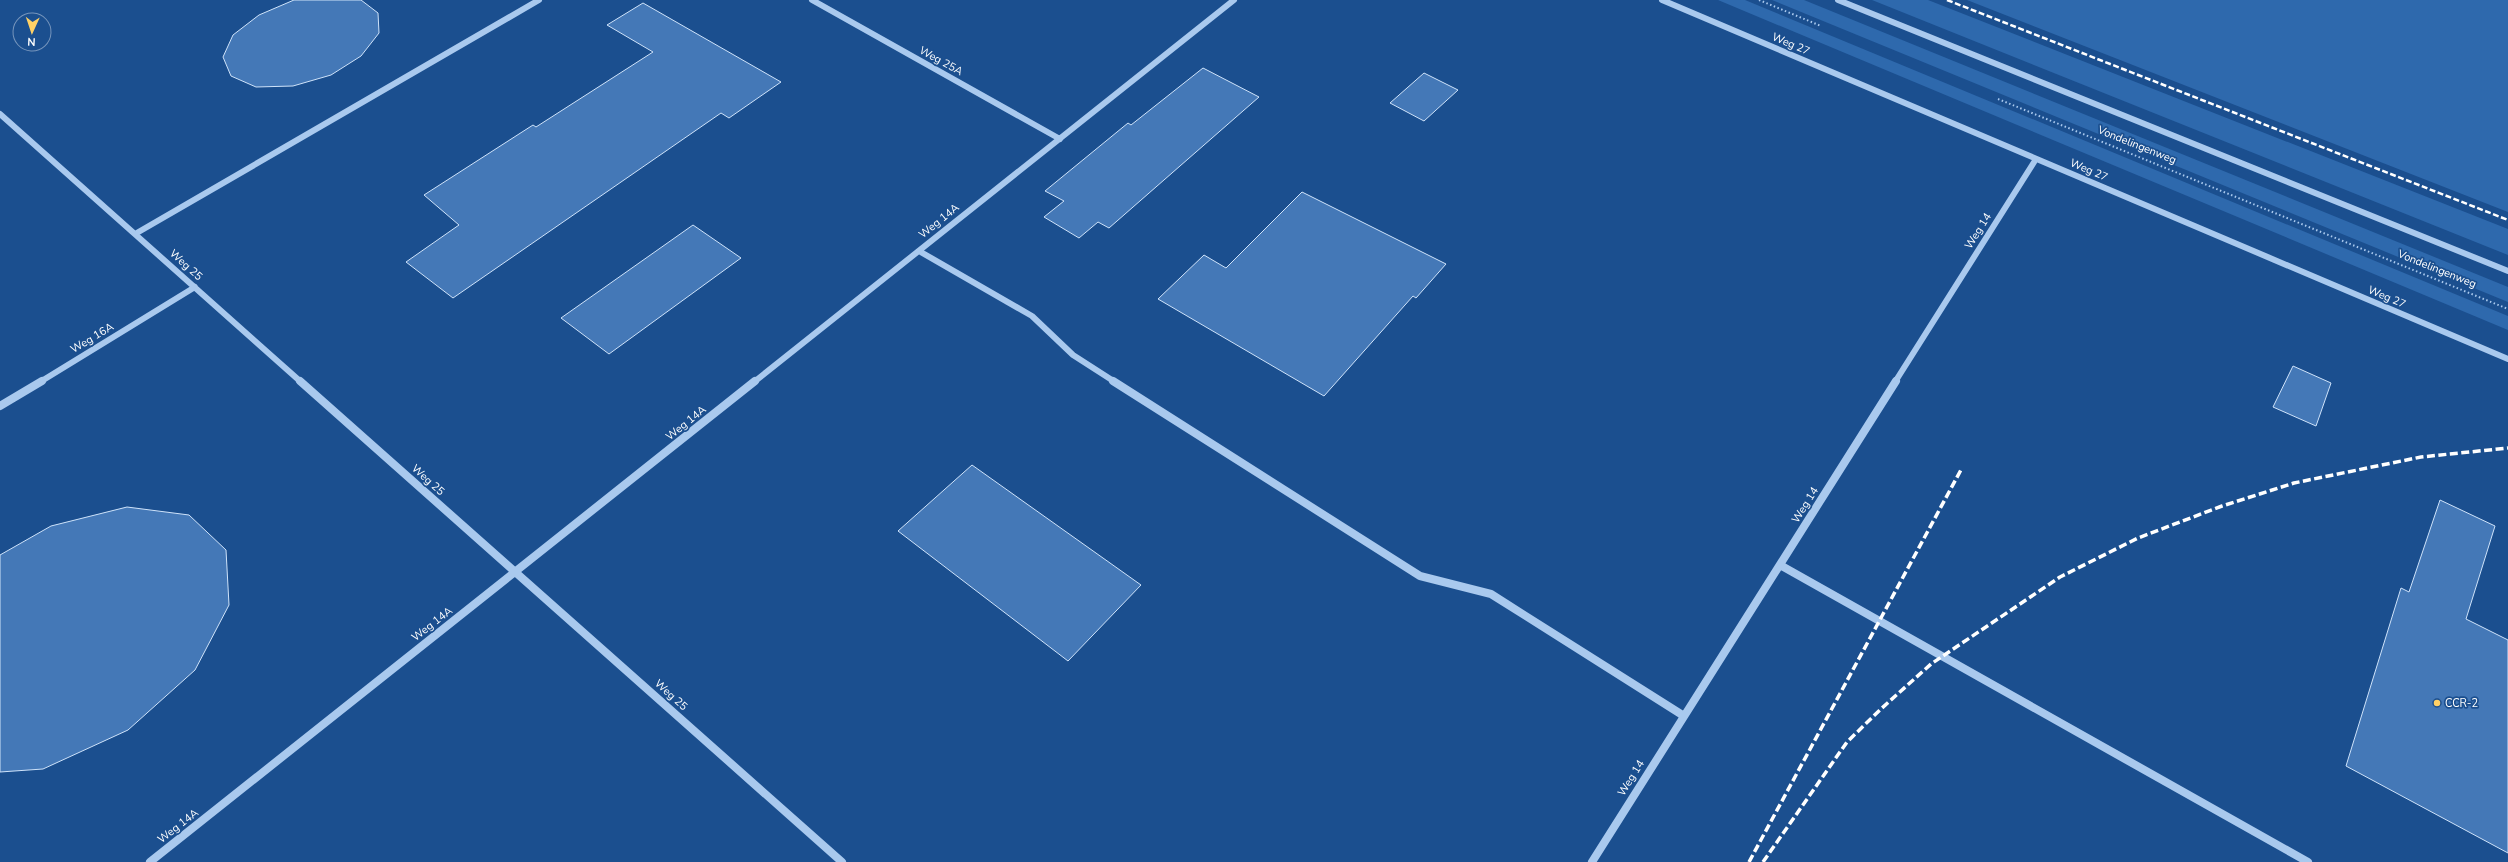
<svg xmlns="http://www.w3.org/2000/svg" width="2508" height="862" viewBox="0 0 2508 862" font-family="'Nunito Sans',sans-serif">
	<rect width="100%" height="100%" fill="#1b4f8f"/>
	<path fill="#2e69ad" d="M1718,0H1745L2508,316V330Z
		M1772,0H1804L2508,287V302Z
		M1872,0H1928L2508,229V255Z
		M1967,0H2508V212Z"/>
	<path fill="#4478b7" stroke="#cfe3fa" d="M294,0H361L378,13L379,33L361,56L331,75L293,86L256,87L231,76L223,57L233,35L259,15Z
		M643,3L781,82L729,118L721,113L453,298L406,262L459,225L424,195L533,125L536,127L653,52L607,25Z
		M1203,68L1259,97L1109,228L1098,222L1079,238L1044,217L1064,201L1045,191L1128,123L1131,125Z
		M1424,73L1458,90L1424,121L1390,103Z
		M1302,192L1446,264L1416,298L1413,296L1324,396L1158,299L1204,255L1226,268Z
		M693,225L741,258L609,354L561,318Z
		M2293,366L2331,383L2316,426L2273,407Z
		M972,465L1141,585L1068,661L898,531Z
		M2440,500L2495,526L2466,619L2508,640V853L2346,766L2401,588L2409,592Z
		M127,507L189,515L226,550L229,605L195,670L128,730L43,769L0,772V555L51,526Z"/>
	<g fill="none" stroke-linecap="round" stroke-linejoin="round">
		<path stroke="#a9c9ee" stroke-width="2" stroke-dasharray="1.5 2.5" stroke-linecap="butt" d="M1759,0L1821,26
			M1998,99L2508,309"/>
		<path stroke="#a9c9ee" stroke-width="6" d="M812,0L1060,139
			M1662,0L2508,359
			M1838,0L2508,271
			M0,114L301,382
			M135,234L539,0
			M919,251L1032,316L1073,355L1115,382
			M40,382L195,287
			M754,382L1234,0
			M1895,382L2036,159"/>
		<path stroke="#a9c9ee" stroke-width="8" d="M300,381L842,862
			M1113,381L1420,576L1491,594L1684,716
			M0,406L42,381
			M1780,565L2308,862
			M150,862L755,381
			M1592,862L1896,381"/>
		<path stroke="#fff" stroke-width="2.5" stroke-dasharray="6 2.5" stroke-linecap="butt" d="M1947,0L2508,220"/>
		<path stroke="#fff" stroke-width="3.5" stroke-dasharray="8 3.5" stroke-linecap="butt" d="M1749,862L1962,468
			M1763,862L1847,742L1882,708L1931,664L2060,577L2138,538L2222,506L2294,483L2421,457L2508,448"/>
	</g>
	<circle fill="#ffd166" stroke="#1b4f8f" stroke-width="1.5" cx="2437" cy="703" r="4"/>
	<g text-anchor="middle" dominant-baseline="central" stroke-width="3.5" stroke-linejoin="round" paint-order="stroke">
		<g font-size="11" fill="#fff" stroke="#1b4f8f">
			<text transform="translate(1791 44) rotate(23)">Weg 27</text>
			<text transform="translate(941 61) rotate(29)">Weg 25A</text>
			<text transform="translate(2137 145) rotate(22)">Vondelingenweg</text>
			<text transform="translate(2089 170) rotate(23)">Weg 27</text>
			<text transform="translate(939 221) rotate(-39)">Weg 14A</text>
			<text transform="translate(1978 231) rotate(-58)">Weg 14</text>
			<text transform="translate(186 265) rotate(42)">Weg 25</text>
			<text transform="translate(2437 269) rotate(22)">Vondelingenweg</text>
			<text transform="translate(2387 297) rotate(23)">Weg 27</text>
			<text transform="translate(92 338) rotate(-31)">Weg 16A</text>
			<text transform="translate(686 423) rotate(-39)">Weg 14A</text>
			<text transform="translate(428 480) rotate(42)">Weg 25</text>
			<text transform="translate(1805 505) rotate(-58)">Weg 14</text>
			<text transform="translate(432 624) rotate(-38)">Weg 14A</text>
			<text transform="translate(671 695) rotate(42)">Weg 25</text>
			<text transform="translate(1631 778) rotate(-58)">Weg 14</text>
			<text transform="translate(178 826) rotate(-38)">Weg 14A</text>
		</g>
		<g font-size="11" fill="#fff" stroke="#1b4f8f" text-anchor="start">
			<text x="2445" y="703">CCR-2</text>
		</g>
	</g>
	<g transform="translate(32 32) rotate(183)"><circle r="19" fill="#1b4f8f" stroke="#7695bc"/>
	<path d="M0-3L7 15L0 10L-7 15Z" fill="#ffd166"/>
	<text y="-6" font-size="11" font-weight="bold" text-anchor="middle" fill="#ffffff">N</text>
	</g>
</svg>
